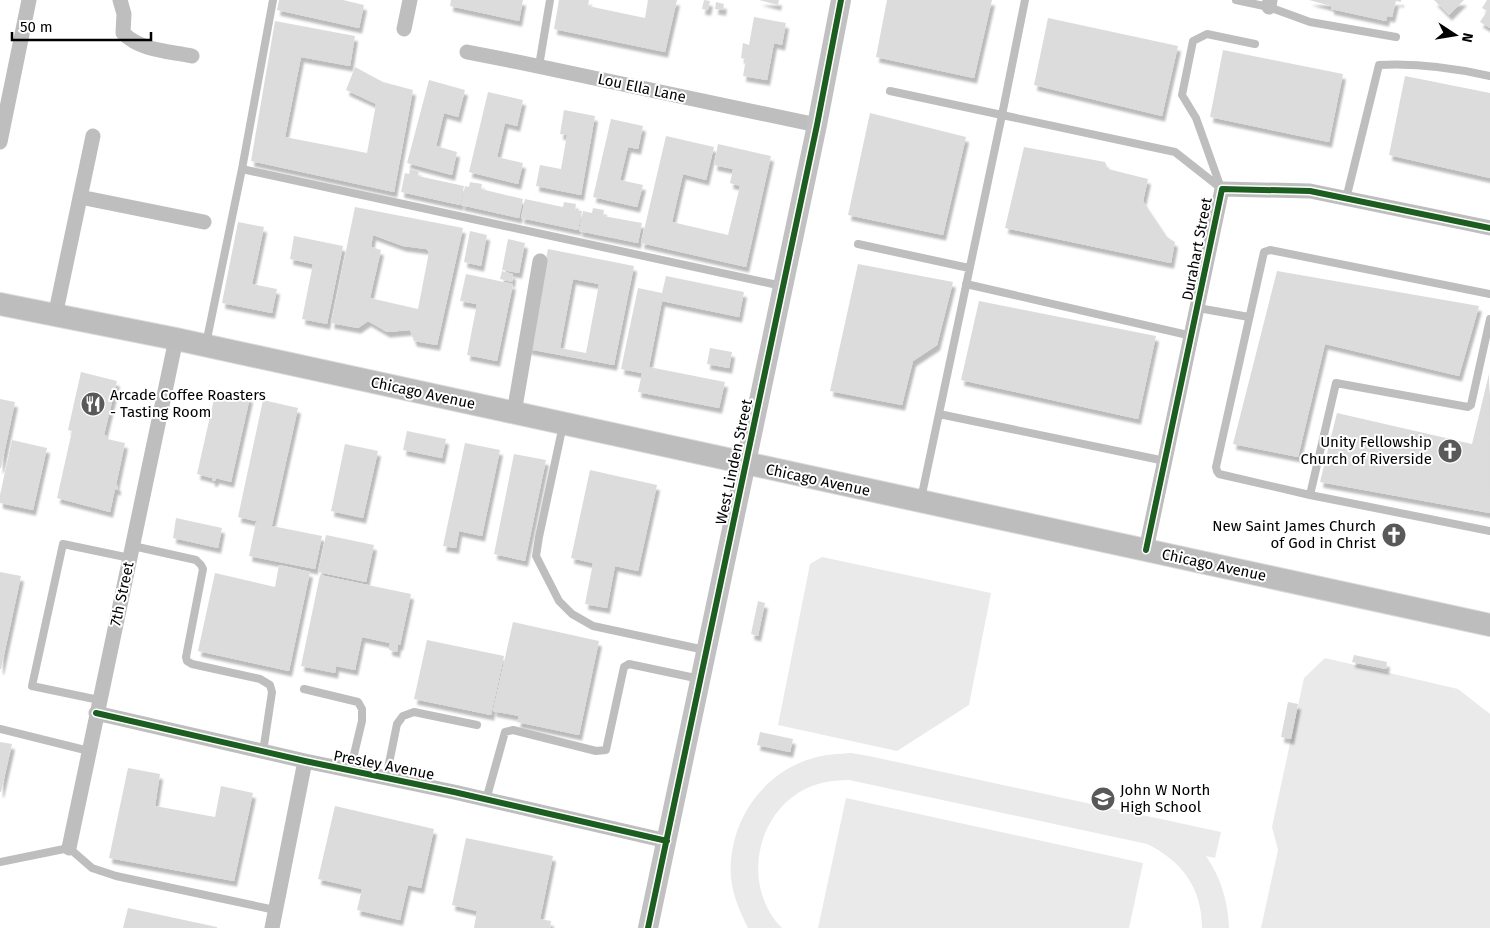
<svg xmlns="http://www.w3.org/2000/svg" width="1490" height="928" viewBox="0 0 1490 928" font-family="'Fira Sans',sans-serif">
	<defs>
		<filter id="shadow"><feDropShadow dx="3" dy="5.5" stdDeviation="1" flood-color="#0004"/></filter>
	</defs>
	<rect width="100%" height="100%" fill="#fff"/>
	<path fill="#eaeaea" d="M822,557L991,593L969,705L897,751L778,725L810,564Z
		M1325,658L1458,689L1490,714V928H1261L1278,850L1272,827L1304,678Z
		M851,753L869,756L1221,832L1215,858L1206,856C1221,878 1228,901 1229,928H1202C1202,888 1182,861 1147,844L849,780C831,780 814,783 798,793C753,822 744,890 782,928H748C740,912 733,896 731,878C727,823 763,770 817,757C828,754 839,754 851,753Z
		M846,798L1143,863L1129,928H818Z"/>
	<path fill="#dcdcdc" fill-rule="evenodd" filter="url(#shadow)" d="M279,0H343L364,5L359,28L277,10Z
		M451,0H523L519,21L450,6Z
		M559,0H589L588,6L645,18L648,0H677L665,52L554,29Z
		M704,0L710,1L708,10L702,9Z
		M759,0H779L778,5Z
		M887,0H992L974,78L876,57Z
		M1309,0H1401V2L1396,1L1392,17L1387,16L1386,21L1331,9V6Z
		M1434,0H1464L1449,15Z
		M1487,0H1490V28L1480,22L1487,11L1482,8Z
		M716,2L724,4L723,10L715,9Z
		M754,17L786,23L782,45L774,43L767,80L743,76L746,59L741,58L743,43L749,45Z
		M1048,18L1178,46L1162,116L1034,85Z
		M275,21L355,36L350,66L301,57L285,137L367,153L376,104L346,90L355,67L383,82L413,90L394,192L251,161Z
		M1223,50L1343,74L1329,142L1210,117Z
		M1405,76L1490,93V178L1389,155Z
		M429,80L465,90L458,117L444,113L436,146L457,152L452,175L407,163Z
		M488,92L523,100L517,126L505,123L497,157L523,163L518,184L469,172Z
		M564,110L595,116L581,195L536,186L540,165L561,169L567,135L560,134Z
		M870,113L966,137L943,235L848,215Z
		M611,119L643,126L638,149L628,147L620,180L643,185L637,207L593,197Z
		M666,136L714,147L706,180L683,174L672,222L728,235L740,186L730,183L733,169L714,165L718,144L771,156L746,267L641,243Z
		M1024,147L1105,162L1108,169L1148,179L1143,201L1167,237L1175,242L1171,263L1005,228Z
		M410,169L419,171L418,176L464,186L460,205L401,192L405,173L409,174Z
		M470,182L482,184L481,189L523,199L519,218L461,205L465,186L469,187Z
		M525,199L563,207L564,202L576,204L575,210L582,211L578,230L521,218Z
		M355,207L463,228L437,345L414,341L410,330L387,332L368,321L358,328L331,323ZM373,235L403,246L426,249L429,252L418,309L370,298L381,250L371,247Z
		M593,208L604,210L603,216L642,223L638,243L579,231L583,211L592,213Z
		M238,222L264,227L252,284L277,289L272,313L222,303Z
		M470,231L487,235L481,266L464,262Z
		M294,236L343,246L327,324L302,319L313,264L290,259Z
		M508,239L525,243L519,273L502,270Z
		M548,249L634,266L614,365L528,349ZM573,279L599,284L586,353L560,348Z
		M858,264L953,282L937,345L913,361L902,405L830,391Z
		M502,271L513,274L512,282L500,279Z
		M1277,271L1479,306L1459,376L1325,344L1298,457L1233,444Z
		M466,274L513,284L497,361L467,355L477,304L460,301Z
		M666,276L744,292L739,317L662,301L649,367L725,382L719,408L638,392L642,373L621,369L638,288L662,293Z
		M979,301L1156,336L1138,419L961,380Z
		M710,348L732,352L729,368L707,364Z
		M81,372L117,381L104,435L107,436V439L125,443L116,485L118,486V490L115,489L110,512L57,498L72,431L68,430Z
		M1489,374L1490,513L1320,482L1337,413L1472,444Z
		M216,390L250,397L231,482L216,478L215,481H212V478L197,474Z
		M0,399L15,402L1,468H0Z
		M263,400L298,408L272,525V526L322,536L315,569L249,556L256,522H261L238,517Z
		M407,431L446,439L442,458L403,450Z
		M12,440L47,448L33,510L0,503V495Z
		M465,443L500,450L482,536L459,531L456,548L443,546Z
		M345,444L378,451L363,518L331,511Z
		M514,454L546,460L525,561L494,554Z
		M590,470L657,485L638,571L615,566L607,608L585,604L593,563L571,558Z
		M176,518L222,528L218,548L173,538Z
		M326,535L374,545L366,582L318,572Z
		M279,565L310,572L289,671L198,651L215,573L275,587Z
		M0,572L21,576L1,669H0Z
		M320,575L411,594L400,645H398L397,652L389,650L390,643L362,637L355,670L336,666L335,673L301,666Z
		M758,601L765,603L758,636L751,634Z
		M513,622L599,641L579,735L517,722L519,716L493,711Z
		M427,640L504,656L491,715L414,699Z
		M1354,655L1387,662L1386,669L1352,662Z
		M1288,702L1298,704L1291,739L1281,737Z
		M760,732L793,739L790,752L757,745Z
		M0,742L12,744L1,792H0Z
		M128,768L160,774L155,806L215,817L221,786L253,793L234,881L109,858Z
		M335,806L434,829L421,888L408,885L400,920L357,910L362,889L318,879Z
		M466,838L553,856L540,919L551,921L550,928H474L477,911L452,905Z
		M128,908L217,927V928H123Z"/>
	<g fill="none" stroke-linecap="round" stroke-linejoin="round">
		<defs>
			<path id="primary" d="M0,304L176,339L1490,625"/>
		</defs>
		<use href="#primary" stroke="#dbdbdb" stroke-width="24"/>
		<path stroke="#bebebe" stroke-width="8" d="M1236,0L1269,7L1310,22L1396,37
			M539,66L550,0
			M890,91L1002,115L1025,0
			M242,169L782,286
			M1221,188L1196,118L1182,95L1193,41L1207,34L1255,44
			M1346,199L1379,65C1416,63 1454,68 1490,76
			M858,244L969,268
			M966,284L1192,336
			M1490,294L1270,250L1264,252L1216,467L1217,471L1219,474L1310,495L1490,531
			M1198,308L1249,317
			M206,344L242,169L273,0
			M939,414L1165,461
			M563,425L539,537L536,556L559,601L572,614L593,626L705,650
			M1310,495L1336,383L1468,407L1471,405L1490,319
			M921,499L1002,115L1175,152L1222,189
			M133,546L196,560L201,565L203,569L186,657L187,661L192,664L260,679L270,685L272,692L263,752
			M304,689L358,702L362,709V721L350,771
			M99,700L32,686L63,544L130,558
			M0,729L89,751
			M386,778L397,724L403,716L414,712L477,725
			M486,800L505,732L513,730L596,751L606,750L624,667L629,664L700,679
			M0,862L69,848L92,868L116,876L275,910"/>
		<path stroke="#bebebe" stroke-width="15" d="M120,0L124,14L123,33C141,51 169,51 192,56
			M1269,7L1270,0
			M404,29L410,0
			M467,52L518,62L817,125
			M0,142L29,0
			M80,197L204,222
			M55,316L93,136
			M514,413L540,261
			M1146,550L1222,189L1310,191L1490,228
			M96,713L305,761L454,792L667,841
			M69,848L176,339
			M272,928L305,761"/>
		<path stroke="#c1c1c1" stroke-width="20" d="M648,928L817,125L841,0"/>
		<use href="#primary" stroke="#bdbdbd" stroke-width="22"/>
		<defs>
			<path id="cycleway" d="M1146,550L1222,189L1310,191L1490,228
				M96,713L305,761L454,792L667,841
				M648,928L817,125L841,0"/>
		</defs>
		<use href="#cycleway" stroke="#fff" stroke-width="9"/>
		<use href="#cycleway" stroke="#1b5e20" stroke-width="6"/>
	</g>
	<defs>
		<symbol id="restaurant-disc" viewBox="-11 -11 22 22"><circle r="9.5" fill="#595959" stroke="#fff"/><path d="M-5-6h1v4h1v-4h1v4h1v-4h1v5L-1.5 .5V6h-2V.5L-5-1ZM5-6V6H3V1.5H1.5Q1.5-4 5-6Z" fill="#fff"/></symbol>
		<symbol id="church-disc" viewBox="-11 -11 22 22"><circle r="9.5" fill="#595959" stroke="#fff"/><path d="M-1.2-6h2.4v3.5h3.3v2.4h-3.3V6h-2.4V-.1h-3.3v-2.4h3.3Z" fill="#fff"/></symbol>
		<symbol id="school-disc" viewBox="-11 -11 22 22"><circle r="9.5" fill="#595959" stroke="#fff"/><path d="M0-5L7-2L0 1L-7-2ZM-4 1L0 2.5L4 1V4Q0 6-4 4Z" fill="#fff"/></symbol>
	</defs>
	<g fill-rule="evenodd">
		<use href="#restaurant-disc" x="79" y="390" width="28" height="28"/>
		<use href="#church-disc" x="1436" y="437" width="28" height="28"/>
		<use href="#church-disc" x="1380" y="521" width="28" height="28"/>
		<use href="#school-disc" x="1089" y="785" width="28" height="28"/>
	</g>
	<g text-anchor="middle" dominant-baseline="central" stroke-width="4" stroke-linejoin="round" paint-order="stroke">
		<g font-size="15" fill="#000" stroke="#fff">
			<text transform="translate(642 88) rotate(12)">Lou Ella Lane</text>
			<text transform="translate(1197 249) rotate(-79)">Durahart Street</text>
			<text transform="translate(423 393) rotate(12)">Chicago Avenue</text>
			<text transform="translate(734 462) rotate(-78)">West Linden Street</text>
			<text transform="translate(818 480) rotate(12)">Chicago Avenue</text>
			<text transform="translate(1214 565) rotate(12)">Chicago Avenue</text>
			<text transform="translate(122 594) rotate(-78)">7th Street</text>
			<text transform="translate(384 765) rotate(11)">Presley Avenue</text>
		</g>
		<g font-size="15" fill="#000" stroke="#fff" text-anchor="start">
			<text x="110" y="395">Arcade Coffee Roasters<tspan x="110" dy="17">- Tasting Room</tspan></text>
			<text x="1432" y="442" text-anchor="end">Unity Fellowship<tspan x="1432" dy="17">Church of Riverside</tspan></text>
			<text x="1376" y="526" text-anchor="end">New Saint James Church<tspan x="1376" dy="17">of God in Christ</tspan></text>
			<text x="1120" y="790">John W North<tspan x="1120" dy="17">High School</tspan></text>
		</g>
	</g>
	<g transform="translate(1455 35) rotate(102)" stroke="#ffffff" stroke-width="4" paint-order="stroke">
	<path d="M0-4L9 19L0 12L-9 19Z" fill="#000000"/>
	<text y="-8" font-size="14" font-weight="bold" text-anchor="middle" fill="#000000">N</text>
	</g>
	<path d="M12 32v8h139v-8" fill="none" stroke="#000000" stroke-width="2.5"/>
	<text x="20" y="32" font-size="15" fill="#000000" stroke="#ffffff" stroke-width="4" paint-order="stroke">50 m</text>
</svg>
